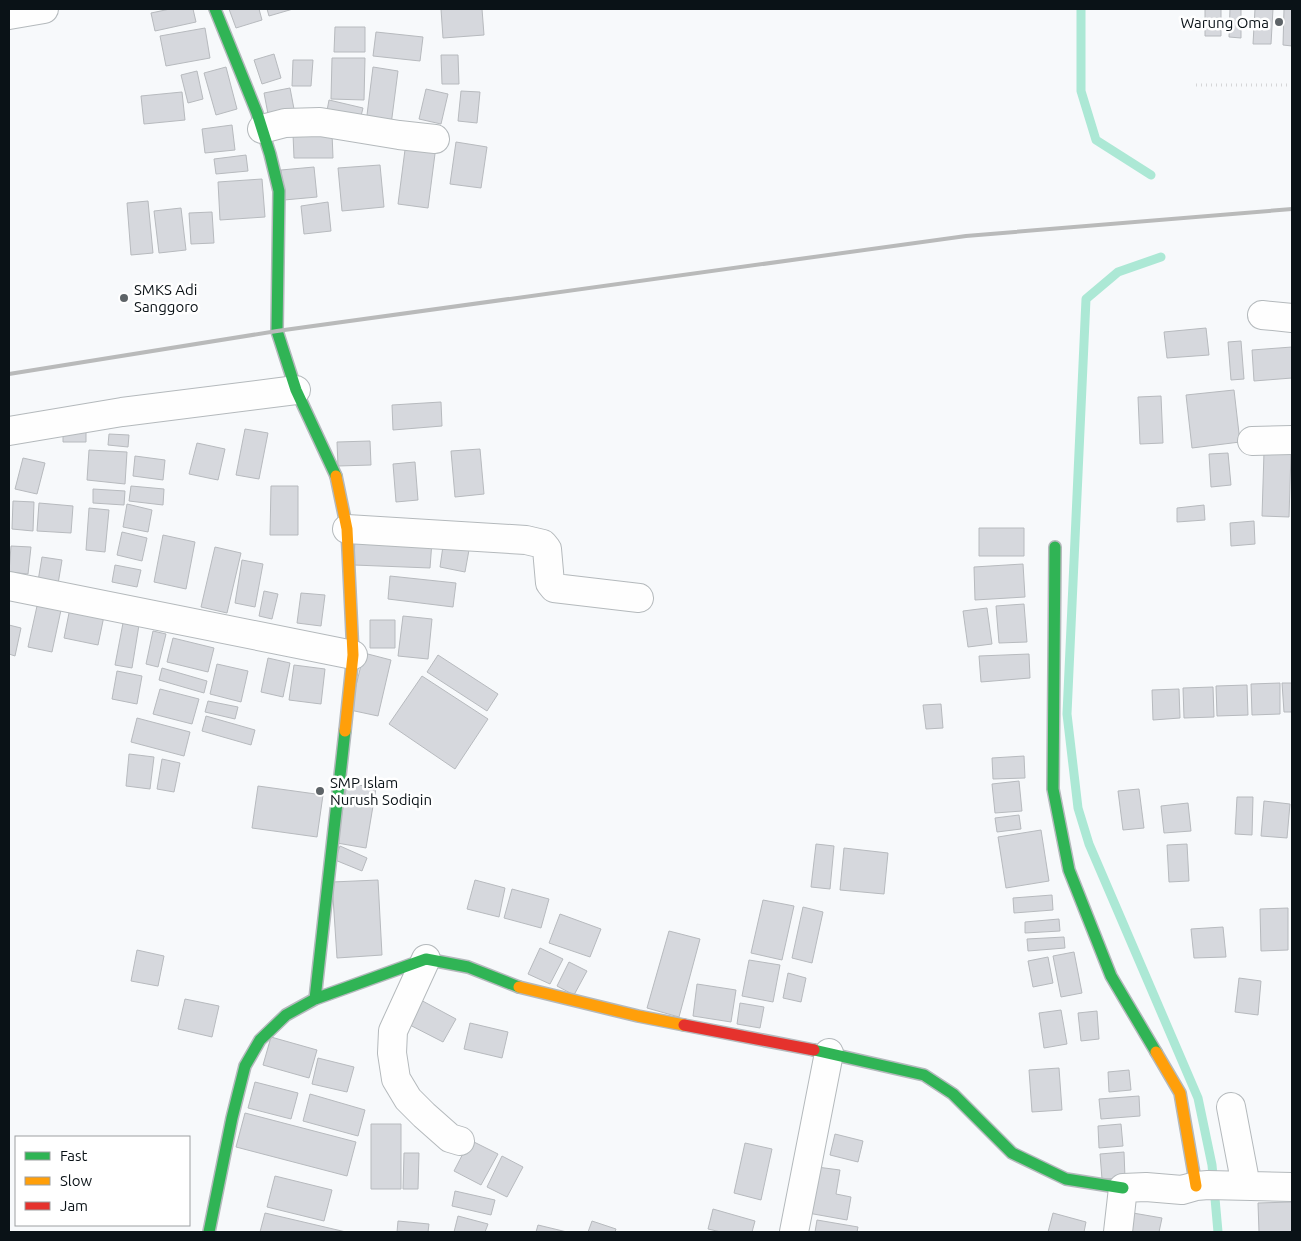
<svg xmlns="http://www.w3.org/2000/svg" width="1301" height="1241" viewBox="0 0 1301 1241" font-family="Ubuntu,sans-serif">
	<rect width="100%" height="100%" fill="#f7f9fb"/>
	<g fill="none" stroke-linecap="round" stroke-linejoin="round">
		<path stroke="#ace8d5" stroke-width="9" d="M1081,9V91L1096,140L1151,175
			M1161,257L1118,272L1086,299L1067,714L1078,808L1089,844L1198,1098L1212,1165L1218,1232"/>
	</g>
	<path fill="#d6d8dd" stroke="#b7babe" d="M170,9H193L196,22L155,31L151,13Z
		M229,9H259L262,20L236,28Z
		M267,9H293L269,16Z
		M441,9H482L484,35L443,38Z
		M1205,9H1221V36H1205Z
		M1230,9H1241V38L1229,37Z
		M1255,9H1273L1271,44H1253Z
		M1284,9H1292V46L1283,45Z
		M335,27H365V52H334Z
		M205,28L210,58L166,66L160,36Z
		M376,32L423,37L420,61L373,56Z
		M274,54L281,78L262,84L254,60Z
		M441,55H458L459,84H442Z
		M332,58H365L364,100L331,99Z
		M293,60H313L311,86H292Z
		M226,67L237,109L216,115L204,73Z
		M373,67L398,71L391,125L366,123Z
		M197,71L203,99L188,103L181,75Z
		M290,88L294,109L268,114L264,93Z
		M426,89L448,94L441,124L419,119Z
		M461,91L480,92L477,123L458,121Z
		M182,92L185,120L144,124L141,96Z
		M329,100L363,108L359,124L326,116Z
		M232,125L235,150L205,153L202,129Z
		M332,133L333,158H294L293,134Z
		M406,142L436,146L428,208L398,204Z
		M456,142L487,147L481,188L450,184Z
		M246,155L248,171L216,174L214,159Z
		M380,165L384,207L342,211L338,168Z
		M314,167L317,197L284,200L281,170Z
		M262,179L265,217L220,220L218,182Z
		M148,201L153,253L131,255L127,203Z
		M328,202L331,231L304,234L301,206Z
		M181,208L186,250L159,253L154,211Z
		M212,212L214,243L191,244L189,213Z
		M1206,328L1209,355L1167,358L1164,332Z
		M1241,341L1244,379L1231,380L1228,342Z
		M1292,347V378L1254,381L1252,350Z
		M1234,390L1240,442L1192,448L1186,395Z
		M1161,396L1163,443L1140,444L1138,397Z
		M441,402L442,426L393,430L392,405Z
		M63,429L86,430V442H63Z
		M245,429L268,433L259,479L236,475Z
		M109,434L129,435L128,447L108,445Z
		M370,441L371,465L338,466L337,442Z
		M197,443L225,449L218,480L189,474Z
		M480,449L484,494L455,497L451,451Z
		M89,450L127,452L125,484L87,480Z
		M1264,452L1291,453L1289,517L1262,516Z
		M1228,453L1231,485L1211,487L1209,454Z
		M135,456L165,460L163,480L133,476Z
		M23,458L45,463L37,494L15,489Z
		M415,462L418,500L396,502L393,464Z
		M131,486L164,489L163,505L129,501Z
		M271,486H298V535H270Z
		M93,489L125,491L124,505L93,503Z
		M13,501L34,502L33,531L12,529Z
		M39,503L73,506L71,533L37,531Z
		M127,504L152,510L148,532L123,527Z
		M1204,505L1205,520L1177,522V508Z
		M89,508L109,510L105,552L86,550Z
		M1254,521L1255,544L1231,546L1230,523Z
		M979,528H1024V556H979Z
		M122,532L147,538L142,561L117,555Z
		M163,535L195,542L186,589L154,582Z
		M355,537L432,541L430,568L354,565Z
		M11,546L31,547L28,574L9,572Z
		M443,546L469,550L465,572L440,567Z
		M215,547L241,553L227,613L201,607Z
		M42,557L62,560L58,584L38,581Z
		M242,560L263,564L255,607L235,603Z
		M1023,564L1025,597L975,600L974,567Z
		M115,565L141,570L137,587L112,582Z
		M390,576L456,583L453,607L388,599Z
		M264,591L278,594L272,619L259,616Z
		M301,593L325,595L321,626L297,623Z
		M1024,604L1027,642L999,643L996,606Z
		M37,606L61,610L52,652L28,647Z
		M70,608L104,616L98,645L64,638Z
		M987,608L992,644L968,647L963,611Z
		M403,616L432,619L428,659L398,656Z
		M370,620H395V648H370Z
		M123,623L139,625L132,668L115,665Z
		M9,625L21,628L15,656L9,654Z
		M153,631L166,634L158,667L146,664Z
		M173,638L214,648L208,672L167,662Z
		M364,653L391,660L378,716L350,710Z
		M1029,654L1030,678L981,682L979,656Z
		M438,655L498,694L487,711L427,672Z
		M268,658L290,663L283,697L261,692Z
		M217,664L248,671L241,702L210,694Z
		M294,665L325,669L321,704L289,700Z
		M162,668L207,681L204,693L159,680Z
		M117,671L142,676L137,704L112,699Z
		M422,676L488,719L455,769L389,724Z
		M1280,683V714L1252,715L1251,684Z
		M1282,683H1292V712H1284Z
		M1247,685L1248,715L1217,716L1216,686Z
		M1213,687L1214,717L1184,718L1183,688Z
		M160,689L199,699L192,724L153,714Z
		M1179,689L1180,718L1153,720L1152,690Z
		M208,701L238,707L235,719L205,712Z
		M941,704L943,728L926,729L923,705Z
		M206,716L255,730L251,745L202,731Z
		M137,718L190,732L184,756L131,742Z
		M129,754L154,757L150,789L126,786Z
		M1024,756L1025,778L993,779L992,758Z
		M162,759L180,763L174,792L157,789Z
		M1019,781L1022,811L995,813L992,784Z
		M347,783L376,788L366,848L337,843Z
		M258,786L323,795L317,837L252,828Z
		M1139,789L1144,828L1123,830L1118,791Z
		M1237,797H1253L1252,835L1235,834Z
		M1264,801L1290,804L1287,838L1261,836Z
		M1188,803L1191,831L1164,833L1161,806Z
		M1019,815L1021,829L997,832L995,818Z
		M1041,830L1049,881L1006,888L998,837Z
		M816,844L834,846L830,889L811,887Z
		M1187,844L1189,881L1169,882L1167,845Z
		M340,846L367,858L362,871L335,860Z
		M844,848L888,853L884,894L840,890Z
		M378,880L382,955L337,958L332,882Z
		M475,880L505,888L499,917L467,909Z
		M512,889L549,899L541,928L504,918Z
		M1052,895L1053,910L1014,913L1013,898Z
		M763,900L794,906L782,960L751,953Z
		M803,907L823,912L812,963L792,958Z
		M1288,908V950L1261,951L1260,909Z
		M560,914L601,929L590,957L549,943Z
		M1059,919L1060,931L1025,933V922Z
		M1223,927L1226,957L1194,958L1191,929Z
		M669,931L700,939L679,1017L647,1008Z
		M1064,937L1065,948L1028,951L1027,939Z
		M540,948L563,959L550,984L528,974Z
		M137,950L164,956L158,986L131,981Z
		M1074,952L1082,993L1061,997L1053,956Z
		M1048,957L1053,983L1033,987L1028,961Z
		M749,960L780,965L773,1002L742,996Z
		M569,962L587,971L574,995L557,986Z
		M788,973L806,978L801,1002L783,998Z
		M1239,978L1261,981L1258,1015L1235,1012Z
		M697,984L736,990L731,1022L693,1016Z
		M417,998L456,1019L443,1042L404,1022Z
		M185,999L219,1006L212,1037L178,1029Z
		M740,1003L764,1007L760,1028L737,1024Z
		M1061,1010L1067,1044L1044,1048L1039,1013Z
		M1097,1011L1099,1039L1081,1041L1078,1013Z
		M470,1023L508,1032L502,1058L464,1049Z
		M271,1037L317,1050L309,1078L263,1065Z
		M318,1058L354,1067L347,1092L312,1084Z
		M1059,1068L1062,1110L1032,1112L1029,1070Z
		M1129,1070L1131,1090L1109,1092L1108,1072Z
		M255,1082L298,1093L291,1119L248,1108Z
		M310,1094L365,1110L358,1136L303,1121Z
		M1139,1096L1140,1116L1101,1119L1099,1099Z
		M245,1113L356,1142L347,1176L236,1147Z
		M371,1124H401V1189H371Z
		M1121,1124L1123,1146L1099,1148L1098,1126Z
		M835,1134L863,1141L858,1162L830,1155Z
		M470,1140L498,1154L481,1185L454,1171Z
		M745,1143L772,1149L761,1200L734,1193Z
		M1124,1152L1125,1178L1102,1179L1100,1154Z
		M404,1153H419L418,1189H403Z
		M502,1156L523,1167L507,1197L487,1187Z
		M817,1167L840,1170L836,1194L851,1197L847,1220L808,1213Z
		M275,1176L332,1190L324,1221L267,1207Z
		M455,1191L495,1200L491,1215L452,1206Z
		M1292,1202V1232H1259L1258,1203Z
		M713,1209L755,1221L752,1232H721L708,1229Z
		M265,1213L346,1232H260Z
		M1053,1213L1086,1222L1084,1232H1048Z
		M1133,1213L1162,1218L1159,1232H1129Z
		M458,1216L488,1224L485,1232H454Z
		M817,1220L858,1227L857,1232H815Z
		M398,1221L429,1224L428,1232H397Z
		M592,1221L616,1229L615,1232H588Z
		M538,1225L567,1232H536Z"/>
	<g fill="none" stroke-linecap="round" stroke-linejoin="round">
		<defs>
			<path id="street" d="M9,15L44,9
				M262,129L285,123L320,122L399,135L435,139
				M1262,315L1292,318
				M9,431L122,412L296,390
				M1252,441L1292,440
				M347,529L526,540L543,544L547,549L550,583L554,588L639,598
				M9,586L353,655
				M426,959L393,1031L392,1053L396,1079L408,1099L424,1115L450,1138L460,1141
				M1231,1107L1246,1186
				M794,1232L829,1053
				M1118,1232L1123,1188L1146,1187L1182,1190L1196,1186L1208,1185L1292,1187"/>
			<path id="fast" d="M215,9L257,113L270,154L279,191L277,331L296,390L336,476
				M1055,547L1053,789L1069,870L1111,976L1156,1052
				M315,999L345,731
				M814,1050L924,1075L953,1094L1012,1153L1066,1179L1123,1188
				M209,1232L232,1118L245,1066L260,1040L286,1015L315,999L426,959L468,967L519,987"/>
			<path id="slow" d="M336,476L347,529L353,655L345,731
				M519,987L638,1016L684,1025
				M1156,1052L1180,1093L1196,1186"/>
			<path id="jam" d="M684,1025L814,1050"/>
		</defs>
		<use href="#street" stroke="#b4b9bc" stroke-width="30"/>
		<use href="#fast" stroke="#b4b9bc" stroke-width="14"/>
		<use href="#slow" stroke="#b4b9bc" stroke-width="14"/>
		<use href="#jam" stroke="#b4b9bc" stroke-width="14"/>
		<path stroke="#d5d6d7" stroke-width="3" stroke-dasharray="1 4" stroke-linecap="butt" d="M1196,85H1292"/>
		<use href="#street" stroke="#fefefe" stroke-width="28"/>
		<use href="#fast" stroke="#30b455" stroke-width="11"/>
		<use href="#slow" stroke="#ff9f0a" stroke-width="11"/>
		<use href="#jam" stroke="#e5322d" stroke-width="11"/>
		<path stroke="#b9baba" stroke-width="4" d="M9,374L277,331L966,236L1292,209"/>
	</g>
	<g fill="#5d6367" stroke="#fff" stroke-width="2">
		<circle cx="1279" cy="22" r="5"/>
		<circle cx="124" cy="298" r="5"/>
		<circle cx="320" cy="791" r="5"/>
	</g>
	<g text-anchor="middle" dominant-baseline="central" stroke-width="5" stroke-linejoin="round" paint-order="stroke">
		<g font-size="15" fill="#0a1217" stroke="#fff" text-anchor="start">
			<text x="1269" y="22" text-anchor="end">Warung Oma</text>
			<text x="134" y="289">SMKS Adi<tspan x="134" dy="17">Sanggoro</tspan></text>
			<text x="330" y="782">SMP Islam<tspan x="330" dy="17">Nurush Sodiqin</tspan></text>
		</g>
	</g>
	<rect width="1301" height="1241" fill="none" stroke="#0a1217" stroke-width="20"/>
	<rect x="15" y="1136" width="175" height="90" fill="#ffffff" stroke="#9da0a2"/>
	<rect x="25" y="1152" width="25" height="8" fill="#30b455" stroke="#9da0a2"/>
	<text x="60" y="1161" font-size="15" fill="#0a1217">Fast</text>
	<rect x="25" y="1177" width="25" height="8" fill="#ff9f0a" stroke="#9da0a2"/>
	<text x="60" y="1186" font-size="15" fill="#0a1217">Slow</text>
	<rect x="25" y="1202" width="25" height="8" fill="#e5322d" stroke="#9da0a2"/>
	<text x="60" y="1211" font-size="15" fill="#0a1217">Jam</text>
</svg>
